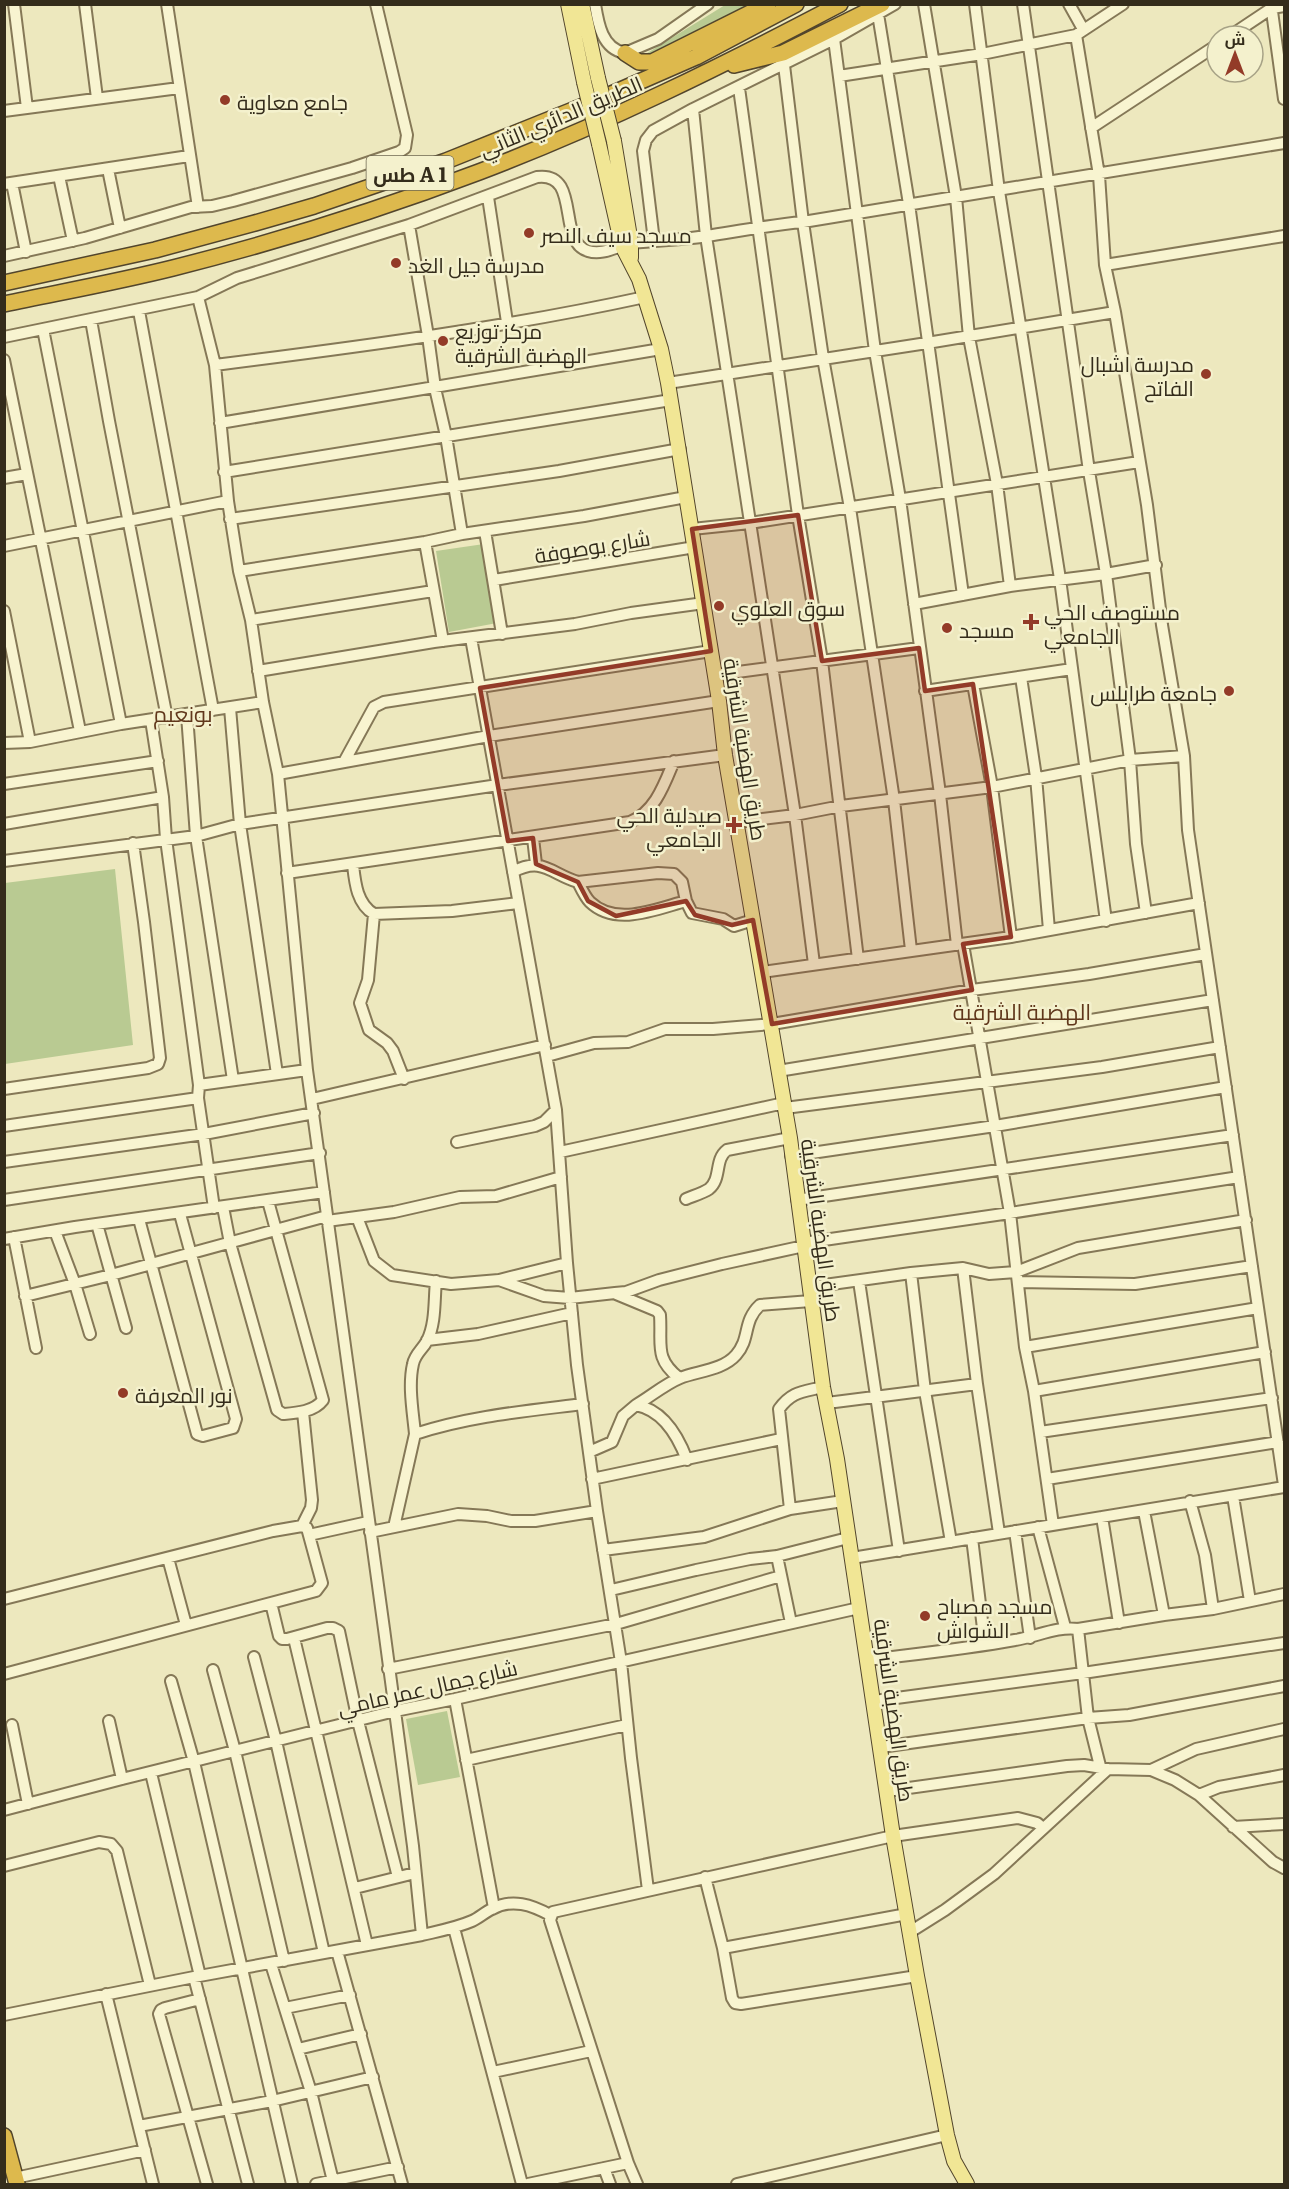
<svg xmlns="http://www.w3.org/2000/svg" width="1289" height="2189" viewBox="0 0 1289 2189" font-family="Literata,Cairo,serif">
	<rect width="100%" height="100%" fill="#ede8be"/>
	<path fill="#b9ca92" d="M725,5H753L651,55H644Z
		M484,544L497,623L449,632L436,551Z
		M115,869L133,1045L5,1064V883Z
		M447,1711L460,1777L418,1785L406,1719Z"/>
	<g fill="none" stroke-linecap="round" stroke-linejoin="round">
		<defs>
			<path id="minor" d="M14,4L27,108
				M85,4L97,98
				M167,4L198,207
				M595,4C598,23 602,49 625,53L658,39L708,4
				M924,4L956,197L969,337L997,484L1010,586
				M975,4L999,191L1060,579L1106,921
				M1023,4L1089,471L1106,574L1130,760L1136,844L1146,913
				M1069,4L1083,29
				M1271,4L1284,99
				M878,14L909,204L963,595
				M1076,35L1099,175L1105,265L1115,312L1147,505L1162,625L1184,756L1188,830L1284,1485
				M1230,36L1272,8L1284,6
				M834,39L875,351L900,499L940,794L957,945
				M784,65L803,222L823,358L850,508L894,800L911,950
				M839,76L982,54L1076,35L1123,4
				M739,88L798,515L822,661L858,959
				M693,109L706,236L795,815L814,964
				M4,111L179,88
				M1091,128L1217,45
				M108,169L120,228
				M59,176L73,241
				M12,183L26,252
				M4,184L189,156
				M488,197L507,322
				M409,225L428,336L435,388L446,436L462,534
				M654,241L643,151L646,140L653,131L693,109L834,39L895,4
				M4,256L85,238L191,207L212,206L233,201L352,168L399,152L405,148L407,135L376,4
				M1105,265L1284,236
				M198,297L215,365L228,501L239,571L251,620L263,702L278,774L307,1070L384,1629L413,1846L422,1935
				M139,311L213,710
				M91,320L109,421L167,718
				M43,329L121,724
				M4,337L198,297L237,278L409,225L537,177C582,171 556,242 588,251C604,256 618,245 633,243C657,240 682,240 707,236C739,231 770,225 803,222L1284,143
				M4,360L80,731
				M215,365C358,347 503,328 645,297
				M668,383L927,343L1115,312
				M220,423L661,349
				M224,472L671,400
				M4,478L27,474
				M230,519L559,471L680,449
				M692,529L750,523L1139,462
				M485,531L502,634
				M425,542L443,641
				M4,546L228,501
				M239,571L425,542L462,534L584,516L686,497
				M494,580L695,547
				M914,604L1010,586L1106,574L1156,565
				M4,611L30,742
				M251,620L433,591
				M471,638L556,1110L567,1263L577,1365L597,1511L621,1662L631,1758L648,1890
				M258,671L434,642L575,624L631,613L704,603
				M715,675L919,648
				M1021,677L1036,777L1049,930
				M973,684L992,787L1011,937
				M925,691L1072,669
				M230,708L240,824L277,1074
				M187,715L196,836L233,1080
				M151,720L163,797L166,839L199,1085L198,1098L214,1208
				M4,743L30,742L121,724L263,702
				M344,762L374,707L384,702L711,651
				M278,774L489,736L719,701
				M4,784L158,761
				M737,822L795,815L841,806L992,787L1130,760L1184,756
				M4,824L163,797
				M533,838L536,864
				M4,861L196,836L240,824L498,785L725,755
				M353,865C355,883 357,904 374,914L452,911L518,903
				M513,872C542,856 551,874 578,882L658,873L674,874L682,882L686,901L692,913L723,919L734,926L753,920
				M287,873L630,822C655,812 664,785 674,761
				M578,882C581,888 585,897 590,902C616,927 656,909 686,901
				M374,914L368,980L360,1003L369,1030L387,1043L393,1051L404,1079
				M963,944L1010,1213L1025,1347L1034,1391L1053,1525
				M762,972L1011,937L1199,903
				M547,1056L594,1043L628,1042L665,1029H713L772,1024L972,990L1089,974L1206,954
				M778,1071L1213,1000
				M199,1085L307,1070
				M4,1089L148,1068L158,1064L160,1058L144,922L133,843
				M312,1099L545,1045
				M785,1108L1102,1067L1220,1047
				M4,1126L198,1098
				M457,1142L535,1126L544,1122L556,1110
				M560,1152L784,1103
				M791,1156L995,1126L1226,1087
				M4,1162L204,1134L314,1113
				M686,1199C693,1196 703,1193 709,1189C722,1178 714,1160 727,1150L790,1138
				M4,1200L320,1153
				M797,1200L1233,1135
				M223,1207L230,1243L277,1410L283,1414C296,1413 314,1412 323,1400L268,1201
				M357,1217L374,1261L392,1275L451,1284L499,1280L567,1263
				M139,1219L197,1434L203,1436L233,1428L236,1419L180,1214
				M327,1221L394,1212L460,1197L496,1196L561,1177
				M97,1224L126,1328
				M55,1231L75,1284L90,1334
				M14,1237L36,1348
				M4,1239L75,1227L324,1192
				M803,1243L1010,1213L1239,1177
				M963,1268L989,1274L1016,1272L1078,1248L1246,1220
				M911,1273L925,1391L951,1542
				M499,1280L544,1296L570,1298L615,1293L626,1292L659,1280L722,1264L804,1246
				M859,1281L899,1551
				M1018,1282L1135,1284L1252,1266
				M810,1287L911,1273L963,1268L977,1384L999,1533
				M616,1294L657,1311L660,1315C662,1345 654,1358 679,1378
				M25,1296L111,1275L327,1216
				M427,1340L478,1334L572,1313
				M1025,1347L1258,1308
				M1034,1391L1265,1352
				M827,1403L977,1384
				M636,1405C650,1397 665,1384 680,1378C698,1371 723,1370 736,1355C751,1338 742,1322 760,1305L811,1301
				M1040,1432L1272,1398
				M415,1434C413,1412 408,1386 413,1364C415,1354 422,1350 427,1341C436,1323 434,1300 436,1281
				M589,1452L612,1442L623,1416L636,1405C663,1410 678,1436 687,1460
				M592,1479L781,1439
				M1047,1479L1278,1442
				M1233,1496L1250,1601
				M1190,1501L1205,1555L1213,1609
				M790,1509L779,1409C792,1391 803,1392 823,1387
				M1144,1511L1164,1615
				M1102,1517L1119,1623
				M302,1526L311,1508L312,1500L303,1412
				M394,1527L415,1434C469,1416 527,1411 583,1404
				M1038,1527L1065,1627
				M1015,1531L1030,1638
				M370,1532L458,1514L487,1516L511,1521H535L597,1511
				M309,1535L368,1522
				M972,1538L985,1645
				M603,1550L704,1537L790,1509L843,1501
				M777,1556L791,1623
				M168,1558L186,1625
				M852,1558L1284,1487
				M611,1590L696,1570L750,1559L777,1556L848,1538
				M4,1599L273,1531L302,1526L307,1528L322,1583L316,1591L4,1674
				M271,1603L279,1636L282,1639H287L327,1628H333L339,1631L358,1721L398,1877
				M1078,1629L1088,1718L1100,1766
				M294,1638L367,1945
				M254,1657L276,1741L324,1953
				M867,1660C916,1654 966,1649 1015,1640C1036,1637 1057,1626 1078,1629L1164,1615L1213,1609L1284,1594
				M388,1669L616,1624L781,1576
				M213,1670L235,1751L284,1961
				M171,1681L194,1762L292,2184
				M455,1699L494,1908
				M874,1701L1083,1673L1284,1643
				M109,1721L122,1779
				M12,1725L28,1804
				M881,1747L1088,1718L1129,1715L1284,1686
				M466,1760L627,1725
				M1151,1770L1196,1749L1284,1729
				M151,1773L200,1976
				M887,1791L1067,1766L1084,1765L1108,1769
				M1199,1795L1219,1787L1284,1775
				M4,1810L122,1779L395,1711L455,1699L859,1608
				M1233,1827L1284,1824
				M4,1866L99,1842L111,1844L117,1851L150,1985
				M705,1877L723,1948L732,1998L735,2003L741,2004L917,1976
				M355,1888L415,1873
				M454,1928L522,2184
				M910,1932L945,1910L994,1874L1108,1769L1151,1770L1175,1780L1199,1795L1273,1862L1284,1868
				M723,1948L907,1914
				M337,1951L402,2184
				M271,1964L311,2092L333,2181
				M194,1977L248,2184
				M106,1994L153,2184
				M200,1999L165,2008L161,2010L159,2014L207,2184
				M285,2008L350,1995
				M4,2015L194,1977L422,1935C439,1931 456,1928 472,1921C479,1918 485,1912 492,1909C512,1898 532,1905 550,1915
				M298,2049L361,2034
				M493,2072L591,2051
				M139,2126L272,2101L373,2077
				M628,2163L637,2184
				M604,2168L610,2184
				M15,2178L145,2150
				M316,2184L398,2167
				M528,2184L628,2163L550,1920L553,1912L893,1836L1018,1818L1037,1823L1043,1828
				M737,2184L947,2135"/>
			<path id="major" d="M568,4L584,82
				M582,4L598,78
				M614,141L631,243V258
				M599,144L622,246L639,279L661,349L668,383L719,701L725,755L790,1138L823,1387L837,1459L893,1836L917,1976L947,2135L954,2161L967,2184"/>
			<path id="highway" d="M625,53L639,62H652L768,4
				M734,65L783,53L882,4
				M4,283L155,250L255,223L314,206L446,161L593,102L696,57L796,4
				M4,304C61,292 117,282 173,268C276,242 379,210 479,172C603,125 722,66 840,4
				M4,2136L17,2184"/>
		</defs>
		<use href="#minor" stroke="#857857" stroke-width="14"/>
		<use href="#major" stroke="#52452c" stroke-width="16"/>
		<use href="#highway" stroke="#52452c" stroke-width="18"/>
		<use href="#minor" stroke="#f8f4d0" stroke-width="10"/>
		<use href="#major" stroke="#f1e695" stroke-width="14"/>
		<use href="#highway" stroke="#ddb94d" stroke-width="15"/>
		<defs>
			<path id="major-bridge" d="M598,78L614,141
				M584,82L599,144"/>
		</defs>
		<use href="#major-bridge" stroke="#52452c" stroke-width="16" stroke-linecap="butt"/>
		<use href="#major-bridge" stroke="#f1e695" stroke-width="14"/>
	</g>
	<path fill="#933b28" fill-opacity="0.2" stroke="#933b28" stroke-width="4.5" stroke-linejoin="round" d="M798,515L822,661L919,648L925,691L973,684L1011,937L963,944L972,990L772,1024L753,920L732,925L695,915L686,901L616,916L588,901L578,882L536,864L533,838L508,841L480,688L711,651L692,529Z"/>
	<g fill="#933b28" stroke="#f4f1cd" stroke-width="2">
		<circle cx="225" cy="100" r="6"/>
		<circle cx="529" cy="233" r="6"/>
		<circle cx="396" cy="263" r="6"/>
		<circle cx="443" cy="341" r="6"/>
		<circle cx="1206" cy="374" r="6"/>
		<circle cx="719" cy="606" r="6"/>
		<path d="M1028 613h6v6h6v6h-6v6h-6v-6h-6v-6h6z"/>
		<circle cx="947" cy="628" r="6"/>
		<circle cx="1229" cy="691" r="6"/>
		<path d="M731 816h6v6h6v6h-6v6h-6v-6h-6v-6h6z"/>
		<circle cx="123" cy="1393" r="6"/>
		<circle cx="925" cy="1616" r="6"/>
	</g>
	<g text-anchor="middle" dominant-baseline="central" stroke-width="5" stroke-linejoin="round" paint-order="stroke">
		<rect fill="#f4f1cd" stroke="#6e6750" stroke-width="1.5" x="366.5" y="156" width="87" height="34" rx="4.5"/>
		<g font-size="20" font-weight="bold" fill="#342c1b">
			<text x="410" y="173">طس A 1</text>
		</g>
		<g font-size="21" fill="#342c1b" stroke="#f4f1cd" text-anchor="start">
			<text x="237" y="100">جامع معاوية</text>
			<text x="541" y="233">مسجد سيف النصر</text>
			<text x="408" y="263">مدرسة جيل الغد</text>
			<text x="455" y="329">مركز توزيع<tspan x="455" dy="24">الهضبة الشرقية</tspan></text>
			<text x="1194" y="362" text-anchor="end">مدرسة اشبال<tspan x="1194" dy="24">الفاتح</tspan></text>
			<text x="731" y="606">سوق العلوي</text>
			<text x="1044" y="610">مستوصف الحي<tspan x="1044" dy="24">الجامعي</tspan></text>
			<text x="959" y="628">مسجد</text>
			<text x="1217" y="691" text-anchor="end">جامعة طرابلس</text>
			<text x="722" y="813" text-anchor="end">صيدلية الحي<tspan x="722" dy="24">الجامعي</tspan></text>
			<text x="135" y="1393">نور المعرفة</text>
			<text x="937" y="1604">مسجد مصباح<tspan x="937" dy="24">الشواش</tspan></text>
		</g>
		<g font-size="21" fill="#342c1b" stroke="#f4f1cd">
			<text transform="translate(560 115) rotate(-23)">الطريق الدائري الثاني</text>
			<text transform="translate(592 545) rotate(-9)">شارع بوصوفة</text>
			<text transform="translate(747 749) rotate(81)">طريق الهضبة الشرقية</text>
			<text transform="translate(823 1230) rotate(82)">طريق الهضبة الشرقية</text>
			<text transform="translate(427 1686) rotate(-13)">شارع جمال عمر مامي</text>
			<text transform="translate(896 1710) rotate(82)">طريق الهضبة الشرقية</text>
		</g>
		<g font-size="22" fill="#60371b" stroke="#f4f1cd">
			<text x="183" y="712">بونعيم</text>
			<text x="1022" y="1010">الهضبة الشرقية</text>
		</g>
	</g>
	<rect width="1289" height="2189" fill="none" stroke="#342c1b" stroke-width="12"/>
	<g transform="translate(1235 54)"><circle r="28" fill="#f4f1cd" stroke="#a7a286" stroke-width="1.5"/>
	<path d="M0-4.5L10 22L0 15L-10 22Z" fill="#933b28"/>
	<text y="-9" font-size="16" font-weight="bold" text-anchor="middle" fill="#342c1b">ش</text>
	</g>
</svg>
